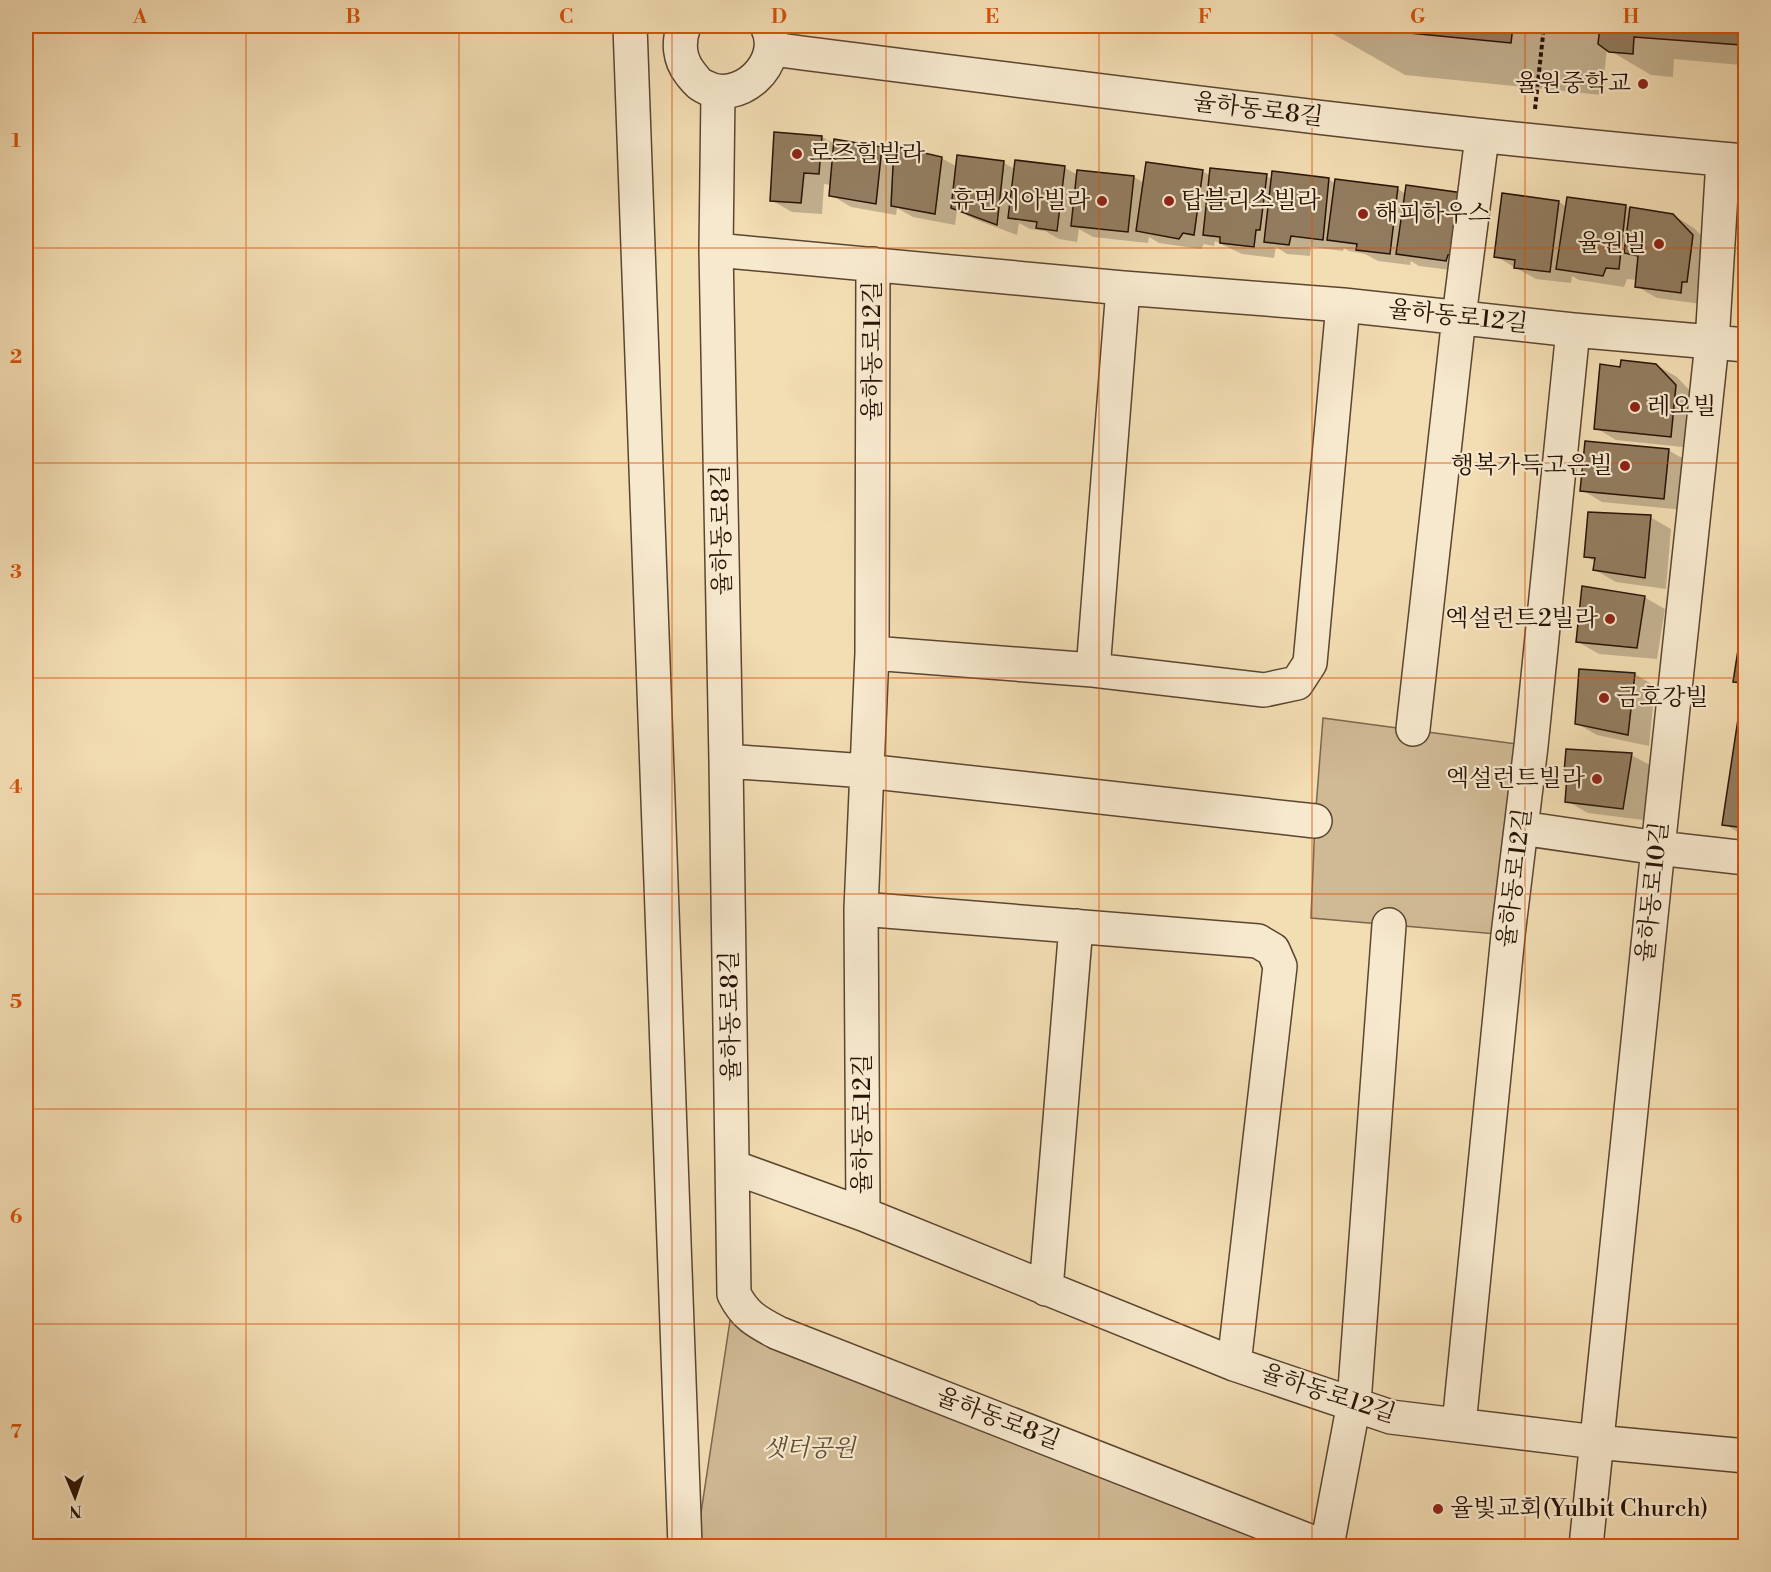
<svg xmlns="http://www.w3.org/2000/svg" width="1771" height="1572" viewBox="0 0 1771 1572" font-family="'Libre Bodoni','Noto Serif KR',serif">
	<rect width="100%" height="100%" fill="#f3ddb3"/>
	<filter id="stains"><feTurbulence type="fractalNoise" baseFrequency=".00333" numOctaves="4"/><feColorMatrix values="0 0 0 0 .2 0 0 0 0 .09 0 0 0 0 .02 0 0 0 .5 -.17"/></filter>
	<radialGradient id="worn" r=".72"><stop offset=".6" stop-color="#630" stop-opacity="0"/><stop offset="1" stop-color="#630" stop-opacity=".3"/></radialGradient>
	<path fill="#d0ba95" stroke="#7c664d" stroke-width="1.5" d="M1323,718L1531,746L1508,935L1311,918L1315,821Z
		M734,1294L742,1310L1322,1546H696Z"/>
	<path fill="#0003" d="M1319,26H1590L1601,32L1602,26H1746V70L1741,67V65L1674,59L1673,77L1651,75L1607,49L1602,95L1405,75Z
		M822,137L835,144L881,148L895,156L941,158L958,167L1004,163L1015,169L1016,162L1065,168L1078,175L1134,177L1144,183L1202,171L1211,176H1266L1273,180L1328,179L1336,184L1398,189L1406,194L1467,272L1419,266L1411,261L1410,265L1378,261L1365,254L1349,251L1344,248L1343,251L1311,247L1310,256L1287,254L1276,247L1274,258L1242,254L1215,241L1214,246L1204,244L1201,249L1159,243L1149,237L1148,243L1093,237L1079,229L1077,242L1059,239L1045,231L1030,229L1019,223L1017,235L974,219L957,210L955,225L913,217L897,208L896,215L851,207L831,195V185L824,184L822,214L792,212L771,200Z
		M1559,202L1567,207L1626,206L1631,209L1673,215L1694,228L1714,249L1701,304L1657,298L1636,286L1637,280L1627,279L1624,287L1579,280L1572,276L1571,283L1536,279L1495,256Z
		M1656,365L1677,377L1697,398L1692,448L1616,440L1596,428L1622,368Z
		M1668,450L1689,462L1684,510L1602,502L1582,490Z
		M1650,517L1671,529L1666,589L1616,582L1595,570L1596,562L1585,556Z
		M1644,597L1665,609L1657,659L1599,654L1578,642Z
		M1746,652V687L1735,681Z
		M1635,674L1655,686L1649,746L1597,735L1576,723Z
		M1746,722V837L1724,824Z
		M1631,755L1652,766L1644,820L1588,813L1567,801L1569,776Z"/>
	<path fill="#927c5f" stroke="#281205" stroke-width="1.5" d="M1337,26H1513L1511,43Z
		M1600,26H1746V69L1739,68L1741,45L1634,37L1633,54L1609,52L1598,44Z
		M774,132L822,136L819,174L804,173L801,203L770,201Z
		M834,139L882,147L876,204L829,196Z
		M894,146L942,157L935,214L891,206Z
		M957,155L1004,161L997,225L951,208Z
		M1015,160L1065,166L1057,231L1036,228L1037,222L1008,218Z
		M1146,162L1203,170L1194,235L1183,233L1179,239L1136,231Z
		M1210,168L1267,174L1260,230H1256L1254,247L1220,243V237L1203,235Z
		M1077,170L1134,176L1128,232L1071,226Z
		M1272,171L1329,178L1323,240L1291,236L1289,245L1264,242Z
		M1335,179L1398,187L1390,254L1356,250L1357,244L1327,240Z
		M1406,185L1463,193L1454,255H1448L1446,261L1396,254Z
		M1502,193L1559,201L1550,272L1514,268L1515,260L1494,257Z
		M1567,197L1626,205L1619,269L1606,268L1603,276L1556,269Z
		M1630,207L1673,214L1693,235L1687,282H1682L1681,293L1635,287L1638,256L1624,253Z
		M1621,360L1656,364L1676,385L1671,437L1594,429L1600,364L1620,367Z
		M1585,441L1669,449L1664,499L1580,491Z
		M1588,512L1651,515L1645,578L1593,570L1595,558L1584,557Z
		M1582,586L1645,596L1637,648L1576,642Z
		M1738,650H1746V683L1733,682Z
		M1579,669L1635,673L1628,735L1575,724Z
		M1738,719L1746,720V828L1722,825Z
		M1566,749L1632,753L1623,809L1565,802L1567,776L1564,773Z"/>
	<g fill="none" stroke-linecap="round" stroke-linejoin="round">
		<defs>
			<path id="minor" d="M630,26L685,1546
				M684,26C678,42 679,59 690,73C694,78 698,84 703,86C738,107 786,63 767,26
				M771,49C1095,90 1418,133 1744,161
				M718,92L716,250L726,761L734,1294C745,1316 757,1322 778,1333L1322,1546
				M716,250L1123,288L1343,305L1573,330L1746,345
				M872,653L1093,670L1264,690L1297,683L1310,663L1343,305
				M1093,670L1123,288
				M1413,729L1459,317L1482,137
				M726,761L866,771L1315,821
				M1521,828L1658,848L1746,858
				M861,909L1258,941L1273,950L1280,966L1234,1364
				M733,1167L863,1214L1234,1364L1391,1417L1596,1442L1746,1456
				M863,1214L861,909L872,653L873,264
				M1046,1289L1076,926
				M1459,1425L1508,935L1531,746L1573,330
				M1327,1546L1354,1403L1389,925
				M1586,1546L1658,848L1712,343L1723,160"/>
		</defs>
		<use href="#minor" stroke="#5b4530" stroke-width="36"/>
		<path stroke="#281205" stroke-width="4" stroke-dasharray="4.5 3" stroke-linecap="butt" d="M1535,109L1544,26"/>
		<use href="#minor" stroke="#f7e9ce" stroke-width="33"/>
	</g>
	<path fill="none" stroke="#d5520b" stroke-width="1.5" stroke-opacity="0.55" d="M246,26V1546M459,26V1546M672,26V1546M886,26V1546M1099,26V1546M1312,26V1546M1525,26V1546M26,248H1746M26,463H1746M26,678H1746M26,894H1746M26,1109H1746M26,1324H1746"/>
	<g fill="#8f2418" stroke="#f7e9ce" stroke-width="2">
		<circle cx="1643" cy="84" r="6"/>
		<circle cx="797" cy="154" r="6"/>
		<circle cx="1102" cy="201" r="6"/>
		<circle cx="1169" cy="201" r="6"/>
		<circle cx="1363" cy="214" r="6"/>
		<circle cx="1659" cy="244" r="6"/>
		<circle cx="1635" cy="407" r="6"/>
		<circle cx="1625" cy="466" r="6"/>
		<circle cx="1610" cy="619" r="6"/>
		<circle cx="1604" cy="698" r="6"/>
		<circle cx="1597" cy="779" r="6"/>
		<circle cx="1438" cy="1509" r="6"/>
	</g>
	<g text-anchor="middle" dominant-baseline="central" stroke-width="4.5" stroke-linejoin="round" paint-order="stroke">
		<g font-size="24" fill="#281205" stroke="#f7e9ce" text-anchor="end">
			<text x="1631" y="84">율원중학교</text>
			<text x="809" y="154" text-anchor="start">로즈힐빌라</text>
			<text x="1090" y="201">휴먼시아빌라</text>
			<text x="1181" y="201" text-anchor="start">탑블리스빌라</text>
			<text x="1375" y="214" text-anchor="start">해피하우스</text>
			<text x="1647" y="244">율원빌</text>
			<text x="1647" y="407" text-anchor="start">레오빌</text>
			<text x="1613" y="466">행복가득고은빌</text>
			<text x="1598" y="619">엑설런트2빌라</text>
			<text x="1616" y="698" text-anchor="start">금호강빌</text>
			<text x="1585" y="779">엑설런트빌라</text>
			<text x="1450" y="1509" text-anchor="start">율빛교회(Yulbit Church)</text>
		</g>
		<g font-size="24" fill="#281205" stroke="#f7e9ce">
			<text transform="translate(1258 110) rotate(7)">율하동로8길</text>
			<text transform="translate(1458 317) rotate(6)">율하동로12길</text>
			<text transform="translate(873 351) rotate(-90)">율하동로12길</text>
			<text transform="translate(722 530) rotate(-91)">율하동로8길</text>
			<text transform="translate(1515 878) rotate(-83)">율하동로12길</text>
			<text transform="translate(1653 892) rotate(-84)">율하동로10길</text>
			<text transform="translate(731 1016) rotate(-91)">율하동로8길</text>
			<text transform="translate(863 1124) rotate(-90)">율하동로12길</text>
			<text transform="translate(1328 1394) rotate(18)">율하동로12길</text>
			<text transform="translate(998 1419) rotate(21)">율하동로8길</text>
		</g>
		<g font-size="24" font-style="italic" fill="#634d37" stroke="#f7e9ce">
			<text x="809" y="1449">샛터공원</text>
		</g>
	</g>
	<rect width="1771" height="1572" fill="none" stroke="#f3ddb3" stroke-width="66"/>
	<g transform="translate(75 1497) rotate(178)" stroke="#f7e9ce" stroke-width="4.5" paint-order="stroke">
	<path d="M0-4.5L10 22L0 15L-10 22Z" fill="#281205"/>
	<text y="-9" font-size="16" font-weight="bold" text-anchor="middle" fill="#281205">N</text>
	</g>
	<rect x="33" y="33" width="1705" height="1506" fill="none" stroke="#d5520b" stroke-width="2"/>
	<g font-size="20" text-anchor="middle" font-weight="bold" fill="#d5520b">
		<text x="140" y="23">A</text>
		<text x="353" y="23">B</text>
		<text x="566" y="23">C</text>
		<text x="779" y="23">D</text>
		<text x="992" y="23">E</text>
		<text x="1205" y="23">F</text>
		<text x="1418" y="23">G</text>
		<text x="1631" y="23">H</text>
		<text x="16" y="147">1</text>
		<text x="16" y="363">2</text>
		<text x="16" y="578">3</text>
		<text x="16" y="793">4</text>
		<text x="16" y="1008">5</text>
		<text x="16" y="1223">6</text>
		<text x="16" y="1438">7</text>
	</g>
	<rect width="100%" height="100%" filter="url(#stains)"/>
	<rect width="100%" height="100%" fill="url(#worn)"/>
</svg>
